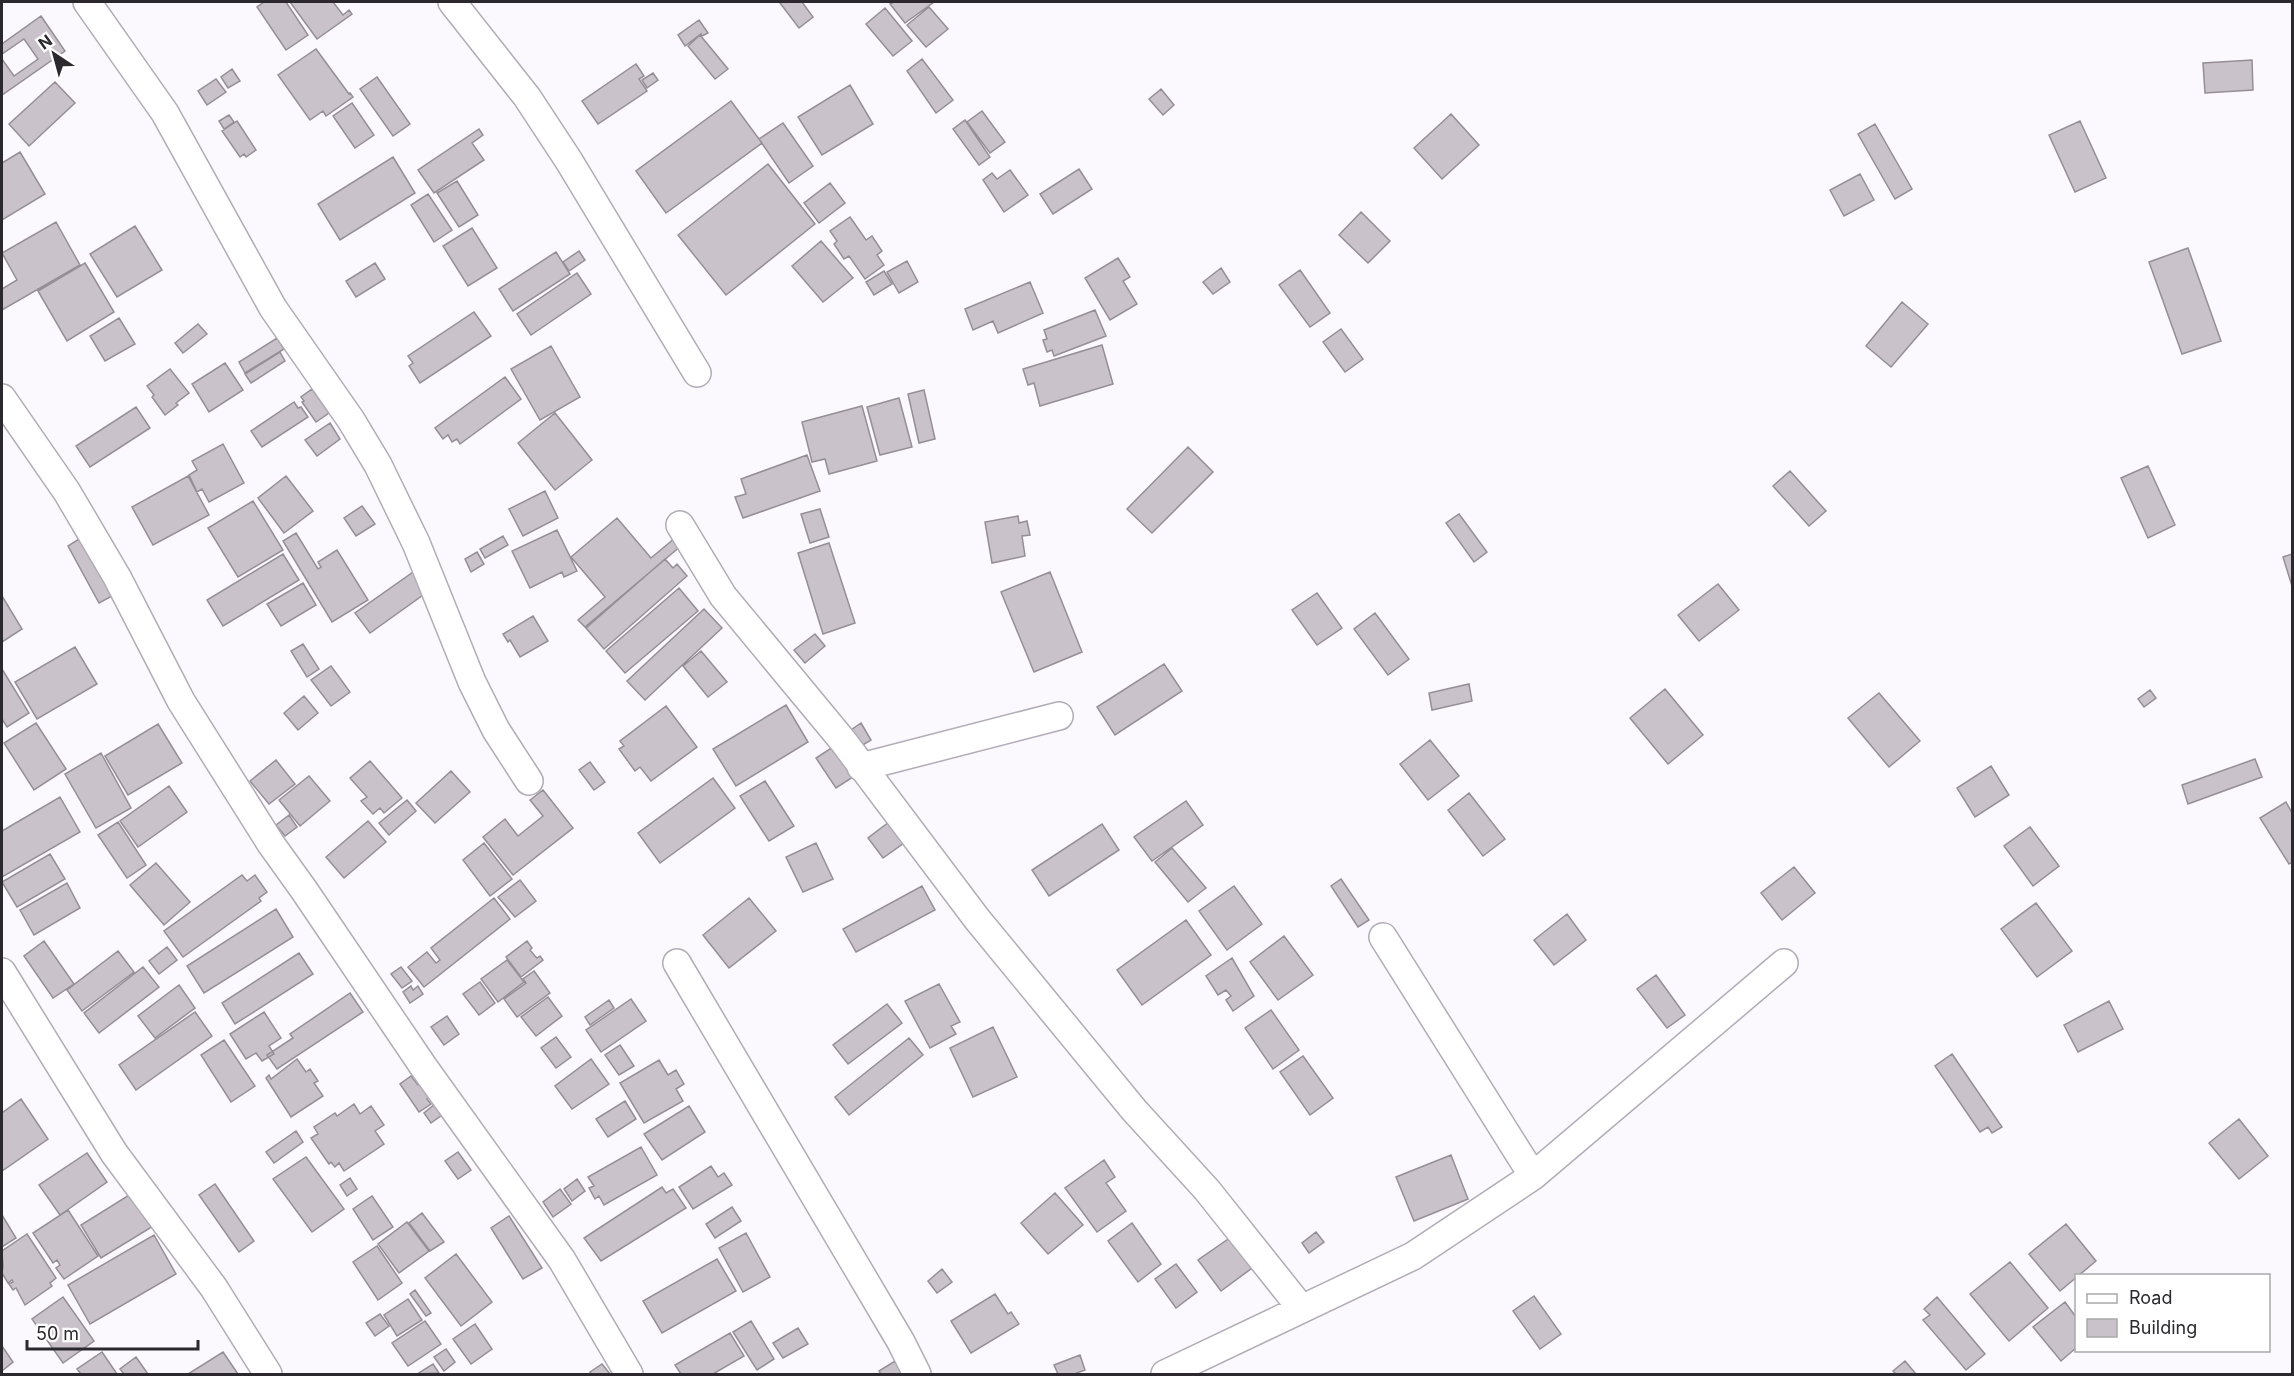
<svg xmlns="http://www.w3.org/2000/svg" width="2294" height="1376" viewBox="0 0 2294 1376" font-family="Inter,sans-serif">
	<rect width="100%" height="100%" fill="#fbf8fe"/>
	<path fill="#cac2ca" stroke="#968e97" stroke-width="1.5" d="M264,2H286L308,35L286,50L257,7Z
		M290,2H333L343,15L349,10L352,14L317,39Z
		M782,2H802L813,17L799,28L780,3Z
		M894,2H934L905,23L890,4Z
		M929,7L948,29L926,47L907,25Z
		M885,8L912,41L893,56L866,24Z
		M41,16L65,51L2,95V59L14,76L38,59L24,39L2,54V44Z
		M699,20L708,33L702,36L701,34L685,46L678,35Z
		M700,35L728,69L715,79L688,46Z
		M316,49L349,94L350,93L353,97L326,116L323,111L310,120L278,75Z
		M922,59L953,100L936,113L907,71Z
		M2252,60L2253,90L2205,93L2203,63Z
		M636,64L644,76L639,79L647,91L598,124L582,101Z
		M232,69L240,81L228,88L221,77Z
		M653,73L658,80L647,88L642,80Z
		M377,77L410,124L393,136L360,89Z
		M216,79L226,92L207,105L198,91Z
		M55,82L75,103L29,146L9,124Z
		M850,85L873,124L822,155L798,117Z
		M1161,89L1174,105L1163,115L1149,99Z
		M731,101L762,143L666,213L636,171Z
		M352,103L374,135L355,148L333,116Z
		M982,111L1005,142L990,153L967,122Z
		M1451,114L1479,145L1442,179L1414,148Z
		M229,115L234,122L224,129L219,121Z
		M965,120L990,157L979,165L953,129Z
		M237,121L256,150L246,157L244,154L240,157L222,131Z
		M2080,121L2106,178L2075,192L2049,135Z
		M783,123L813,166L789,183L759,139Z
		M1875,124L1912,189L1895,199L1858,134Z
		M479,129L483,135L472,143L484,160L434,193L418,170Z
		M20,152L45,194L2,220V163Z
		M393,157L415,193L340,240L318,204Z
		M768,164L815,224L726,295L678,235Z
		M1079,169L1092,189L1053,214L1040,194Z
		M1010,170L1028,195L1004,212L983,180L992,173L997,179Z
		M1860,174L1874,200L1844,216L1830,190Z
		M457,181L478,215L459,227L437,193Z
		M830,183L845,203L819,223L804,203Z
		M428,194L452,230L434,242L411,205Z
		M1361,212L1390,241L1368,263L1339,235Z
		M850,217L866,240L872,236L882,251L877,255L884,265L865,279L849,256L844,259L834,244L837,241L830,231Z
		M56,222L80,265L2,310V289L17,280L2,253Z
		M135,226L162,270L117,297L90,254Z
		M472,228L497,268L468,286L443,246Z
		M821,241L853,278L823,302L792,266Z
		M2188,248L2221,341L2182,354L2149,262Z
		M579,251L585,260L569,271L563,262Z
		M556,252L570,274L513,311L499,289Z
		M1118,258L1130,277L1123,281L1137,304L1110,320L1085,278Z
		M907,261L918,282L899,293L887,272Z
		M85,263L114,312L67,341L38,291Z
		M375,263L385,279L356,297L346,281Z
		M1221,268L1230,282L1213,294L1203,282Z
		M1300,270L1330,313L1310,327L1279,285Z
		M884,271L892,284L874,295L866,282Z
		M577,273L591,294L531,335L517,314Z
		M1030,282L1043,313L998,333L993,321L973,330L965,309Z
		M1902,302L1928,324L1891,367L1866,346Z
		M1095,310L1106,336L1054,356L1052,350L1047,352L1043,340L1047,339L1044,330Z
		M474,312L491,336L420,383L409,366L413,363L408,356Z
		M119,318L135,344L105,361L90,336Z
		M198,324L207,334L183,353L175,343Z
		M1341,329L1363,359L1345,372L1323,342Z
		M277,338L284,349L245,373L239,362Z
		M1102,345L1113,384L1040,406L1034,383L1028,385L1023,369Z
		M551,346L580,397L540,420L511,369Z
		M280,352L285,361L251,383L245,374Z
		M225,363L243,390L209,412L192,384Z
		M170,369L189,393L176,403L178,405L165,415L152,397L154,395L147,386Z
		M505,377L521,399L460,444L457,439L452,442L448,435L443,439L435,428Z
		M312,389L329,413L316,422L302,402L304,401L301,397Z
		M924,390L935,439L919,443L908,394Z
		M899,398L912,447L880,455L867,407Z
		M294,402L298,408L301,407L308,417L262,447L251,431Z
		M862,406L877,461L829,474L825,459L812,462L802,422Z
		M136,407L150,428L90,467L76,446Z
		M555,413L592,460L555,490L518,443Z
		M330,423L340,439L317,456L305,440Z
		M223,444L244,483L209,502L202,489L197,492L189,475L197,470L192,461Z
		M1188,447L1213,472L1152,533L1127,509Z
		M807,455L820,491L743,518L735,497L746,494L741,479Z
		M2148,466L2175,525L2148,538L2121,478Z
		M1790,471L1826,511L1809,526L1773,486Z
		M188,476L209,515L153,545L132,507Z
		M286,476L313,511L284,533L258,498Z
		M545,491L558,518L523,536L509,509Z
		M253,501L283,550L238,577L208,528Z
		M362,506L375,524L356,536L344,518Z
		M820,509L829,537L810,543L801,514Z
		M1459,514L1487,552L1474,562L1446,523Z
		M1018,516L1019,523L1027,521L1030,535L1022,536L1025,556L992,563L985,522Z
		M617,518L651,558L675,538L682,545L585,627L578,620L605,597L571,557Z
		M557,530L577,571L564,577L562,572L530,588L512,551Z
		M296,533L318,569L321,567L318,562L337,550L368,600L332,622L283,541Z
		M503,536L508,545L485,558L480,549Z
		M82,537L114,595L99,603L68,546Z
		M829,543L855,623L823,634L798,553Z
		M477,552L484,564L471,572L465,559Z
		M283,554L299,580L223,626L207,600Z
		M2292,554V586L2283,557Z
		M665,559L673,568L677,564L687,576L604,649L586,628Z
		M416,570L430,590L370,633L355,613Z
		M1050,572L1082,652L1034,672L1001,592Z
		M303,583L316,605L281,626L267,604Z
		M1718,584L1739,610L1699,641L1678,615Z
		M679,588L698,611L625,673L606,651Z
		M1317,593L1342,628L1317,645L1292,610Z
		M2,596L22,629L2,642Z
		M704,609L722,628L645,700L627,681Z
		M1375,613L1409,659L1388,675L1354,629Z
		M533,616L548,641L520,657L510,640L508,642L503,634Z
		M815,634L825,646L805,663L794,650Z
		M303,644L319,669L307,677L291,651Z
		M75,647L97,684L37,719L15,682Z
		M701,651L727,682L708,697L683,666Z
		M1164,664L1182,691L1115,735L1097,707Z
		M331,666L350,692L331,706L311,680Z
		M2,669L29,713L7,727L2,719Z
		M1469,684L1472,701L1432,710L1429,693Z
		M1665,689L1703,735L1668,764L1630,718Z
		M2150,690L2156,698L2144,707L2138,699Z
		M1879,693L1920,741L1889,767L1848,718Z
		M304,696L318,713L298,730L284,713Z
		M786,705L808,742L736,786L713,749Z
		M666,706L697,747L651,781L640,767L635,771L619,749L624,746L620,741Z
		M36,723L66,769L34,790L4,743Z
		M861,723L871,740L858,748L848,732Z
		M158,724L182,763L128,795L105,756Z
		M1430,740L1459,776L1428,800L1400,764Z
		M836,745L856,775L836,788L816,758Z
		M101,753L131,808L96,828L65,774Z
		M2255,759L2262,777L2188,804L2182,785Z
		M276,760L295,784L269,804L250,781Z
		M370,761L402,798L384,813L380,808L373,814L361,801L367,797L350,778Z
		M590,762L605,782L594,790L579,770Z
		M1991,766L2009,795L1975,817L1957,788Z
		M451,771L470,792L435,823L416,803Z
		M309,776L330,801L300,826L279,800Z
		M713,778L735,808L660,863L638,833Z
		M765,781L794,826L769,841L740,796Z
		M169,786L187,812L138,847L120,821Z
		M543,790L573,828L513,875L483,837L505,819L518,836L543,816L530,800Z
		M1469,793L1505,839L1483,856L1448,810Z
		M60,797L80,832L2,877V831Z
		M407,800L416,811L389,835L379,823Z
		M1186,801L1203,825L1152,861L1134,837Z
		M2286,802L2292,813V862L2289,864L2260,818Z
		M289,815L297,827L285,836L276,825Z
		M368,821L386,842L344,878L326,857Z
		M118,822L146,865L127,878L98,835Z
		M889,822L904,843L883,858L868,838Z
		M1102,824L1119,850L1049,896L1032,870Z
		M2030,827L2059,866L2033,886L2004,846Z
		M484,843L512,879L490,896L463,860Z
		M816,843L833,879L803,892L786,857Z
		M1172,848L1206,888L1188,902L1155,862Z
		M50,854L65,879L17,907L2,882Z
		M156,863L190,902L164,925L130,885Z
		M1794,867L1815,893L1782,920L1761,893Z
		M242,875L247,881L255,875L267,892L259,898L261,901L183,957L164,931Z
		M1341,879L1369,920L1358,927L1331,886Z
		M520,880L536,901L515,917L498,897Z
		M67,883L80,908L34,935L20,910Z
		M922,886L935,910L856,952L843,929Z
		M1234,886L1262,924L1227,950L1199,911Z
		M494,898L510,919L424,987L408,967L427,952L436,963L440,960L431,948Z
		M749,898L776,931L729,968L703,935Z
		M2036,903L2072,951L2037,977L2001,929Z
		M276,909L293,937L204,993L187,966Z
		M1567,914L1586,940L1554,965L1534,940Z
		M1186,920L1211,955L1142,1005L1117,970Z
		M1284,936L1313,975L1278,1000L1250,962Z
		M44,941L74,984L53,998L24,956Z
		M527,941L532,948L530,950L535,956L537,958L540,956L543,960L521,977L506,957Z
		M167,947L177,960L159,974L149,961Z
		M118,951L134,972L82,1011L67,990Z
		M299,953L313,974L235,1024L222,1003Z
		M1232,958L1254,996L1233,1011L1226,1000L1231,996L1226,990L1218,995L1206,976Z
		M507,960L524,982L498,1002L481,979Z
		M143,967L159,987L99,1033L84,1013Z
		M401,967L412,981L402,988L391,974Z
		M534,971L550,993L517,1017L504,999L526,983L523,979Z
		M1656,975L1685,1015L1667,1028L1637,989Z
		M480,982L495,1003L479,1015L463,994Z
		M939,984L960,1022L951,1026L956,1034L930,1048L905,1001Z
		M179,985L195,1008L155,1038L138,1016Z
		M411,986L413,990L418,986L423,994L410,1003L403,992Z
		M350,993L363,1012L277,1069L267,1055L293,1038L290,1034Z
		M548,997L562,1016L536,1036L521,1017Z
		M631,999L646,1021L601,1052L586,1030Z
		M609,1000L614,1008L590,1025L585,1017Z
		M2109,1001L2123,1029L2078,1052L2064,1025Z
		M887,1004L902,1023L848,1064L833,1045Z
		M1271,1010L1299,1050L1273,1069L1245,1028Z
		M195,1012L212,1036L136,1090L119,1065Z
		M264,1012L281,1038L269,1046L274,1054L262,1061L256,1053L246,1059L230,1034Z
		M447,1016L459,1034L444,1045L431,1027Z
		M993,1027L1017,1077L973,1097L950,1048Z
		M556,1037L571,1057L556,1068L541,1048Z
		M909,1038L923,1055L849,1115L835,1097Z
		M224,1040L255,1086L231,1102L201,1055Z
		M620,1045L634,1066L619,1075L605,1055Z
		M1952,1054L2002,1127L1992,1133L1988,1127L1980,1132L1935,1066Z
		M1303,1056L1333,1098L1310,1115L1280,1072Z
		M297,1059L306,1072L310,1069L318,1081L314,1083L323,1096L291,1117L266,1078L269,1075L271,1079Z
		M591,1059L609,1084L572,1109L555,1086Z
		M659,1060L668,1075L676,1070L684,1084L676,1089L683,1101L644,1123L620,1083Z
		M411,1076L418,1085L422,1082L432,1096L427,1099L431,1104L419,1112L400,1084Z
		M21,1099L48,1139L2,1171V1113Z
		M625,1101L636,1119L608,1137L596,1119Z
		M354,1104L360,1114L371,1106L384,1125L375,1131L384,1144L344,1171L339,1163L335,1167L331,1162L329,1164L311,1138L318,1134L314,1127L335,1113L337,1116Z
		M435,1104L442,1115L431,1123L424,1113Z
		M689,1106L705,1132L662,1160L644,1134Z
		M2239,1119L2268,1156L2239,1179L2209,1143Z
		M296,1131L303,1142L274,1163L266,1152Z
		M641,1147L657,1175L604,1205L599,1196L595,1199L589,1188L594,1186L588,1177Z
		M458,1152L471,1170L458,1179L445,1161Z
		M87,1153L107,1182L60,1215L39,1185Z
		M1451,1155L1468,1199L1414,1221L1396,1177Z
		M306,1157L344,1209L312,1232L273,1179Z
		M1104,1160L1115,1177L1106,1183L1126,1211L1097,1232L1065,1188Z
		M711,1166L718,1177L724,1173L732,1185L693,1209L679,1187Z
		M350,1178L357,1189L347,1196L340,1185Z
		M577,1179L585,1191L572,1201L564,1189Z
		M215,1184L254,1241L239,1252L199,1195Z
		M662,1187L666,1193L673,1189L686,1208L601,1261L584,1238Z
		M560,1189L571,1204L553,1217L543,1202Z
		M134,1192L155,1225L101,1258L81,1225Z
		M1055,1193L1083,1225L1048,1254L1021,1223Z
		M372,1196L393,1227L373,1240L353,1209Z
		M732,1207L741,1221L715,1238L706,1224Z
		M68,1210L98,1256L64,1279L56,1268L60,1265L57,1260L53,1263L33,1233Z
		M422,1213L444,1242L430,1251L409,1223Z
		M2,1215L16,1238L2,1247Z
		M509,1216L542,1268L523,1279L491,1228Z
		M407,1222L429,1251L399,1273L378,1244Z
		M1132,1223L1161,1264L1138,1282L1108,1241Z
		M2066,1224L2096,1261L2060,1291L2029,1254Z
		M1316,1232L1324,1242L1309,1253L1302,1243Z
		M746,1233L770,1277L743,1292L719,1248Z
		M1237,1233L1259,1263L1221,1291L1198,1260Z
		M27,1234L56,1278L50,1283L52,1286L25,1305L16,1288L13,1290L9,1284L13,1282L12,1280L8,1283L2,1273L3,1266L2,1251Z
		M154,1235L176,1274L90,1324L68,1285Z
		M377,1246L402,1283L378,1300L353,1262Z
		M456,1254L492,1302L461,1326L425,1278Z
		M717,1259L736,1291L662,1333L643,1301Z
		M2010,1262L2048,1308L2009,1341L1970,1294Z
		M1176,1264L1197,1292L1176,1308L1155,1279Z
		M942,1269L952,1282L937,1293L928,1281Z
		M415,1290L431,1313L426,1316L410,1294Z
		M995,1294L1008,1314L1011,1312L1019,1324L971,1353L951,1321Z
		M1534,1296L1561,1334L1540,1349L1513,1311Z
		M63,1297L94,1341L63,1363L32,1319Z
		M1937,1297L1985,1354L1966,1370L1923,1320L1930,1315L1924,1309Z
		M408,1299L422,1320L397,1336L384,1315Z
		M2065,1302L2076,1317V1348L2061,1361L2033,1327Z
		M380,1314L389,1326L375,1336L366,1323Z
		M425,1321L441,1344L408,1366L392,1343Z
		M751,1321L774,1359L757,1370L733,1332Z
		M475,1324L492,1349L471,1364L453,1339Z
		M798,1328L808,1344L783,1358L773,1343Z
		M730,1333L744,1356L713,1374H681L675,1365Z
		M2,1346L13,1362L2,1371Z
		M446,1349L455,1362L444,1371L434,1357Z
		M102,1352L117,1374H81L77,1369Z
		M223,1352L238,1374H188Z
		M1080,1355L1085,1370L1074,1374H1058L1054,1365Z
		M136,1357L148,1374H124L120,1369Z
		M895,1361L903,1374H881L879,1371Z
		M1905,1361L1916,1374H1896L1893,1371Z
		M433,1364L439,1373L417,1374Z
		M602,1364L610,1374H592L590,1372Z"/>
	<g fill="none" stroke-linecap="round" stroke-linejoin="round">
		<defs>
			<path id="minor" d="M87,2L165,113L273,308L351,420L378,465L416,543L472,682L496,730L529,781
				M452,2L527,97L569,161L697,373
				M2,398L67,492L117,577L181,701L271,844L304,890L423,1066L562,1260L629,1374
				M680,525L723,596L843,741L977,919L1134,1110L1207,1190L1301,1308
				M861,767L1059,716
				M1383,937L1533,1176
				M677,963L901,1342L917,1374
				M2,972L114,1153L214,1288L268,1374
				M1165,1374L1413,1256L1533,1176L1784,963"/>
		</defs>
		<use href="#minor" stroke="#b1acb6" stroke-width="30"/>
		<use href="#minor" stroke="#fff" stroke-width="27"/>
	</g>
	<rect width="2294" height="1376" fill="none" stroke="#2b292d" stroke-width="6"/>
	<rect x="2075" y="1274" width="195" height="78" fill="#ffffff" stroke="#aaa9ab" stroke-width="1.5"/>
	<rect x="2087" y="1294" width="30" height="9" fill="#ffffff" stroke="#aaa9ab" stroke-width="1.5"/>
	<text x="2129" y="1304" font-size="18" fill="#2b292d">Road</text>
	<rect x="2087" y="1319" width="30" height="18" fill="#cac2ca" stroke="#aaa9ab" stroke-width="1.5"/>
	<text x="2129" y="1334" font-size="18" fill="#2b292d">Building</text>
	<g transform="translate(54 54) rotate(324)" stroke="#ffffff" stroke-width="4.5" paint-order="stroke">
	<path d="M0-4.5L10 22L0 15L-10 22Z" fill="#2b292d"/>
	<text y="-9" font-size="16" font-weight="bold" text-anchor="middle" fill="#2b292d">N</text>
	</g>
	<path d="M27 1340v9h171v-9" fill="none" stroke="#2b292d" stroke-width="3"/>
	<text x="36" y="1340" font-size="18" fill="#2b292d" stroke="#ffffff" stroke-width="4.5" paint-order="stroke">50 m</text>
</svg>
